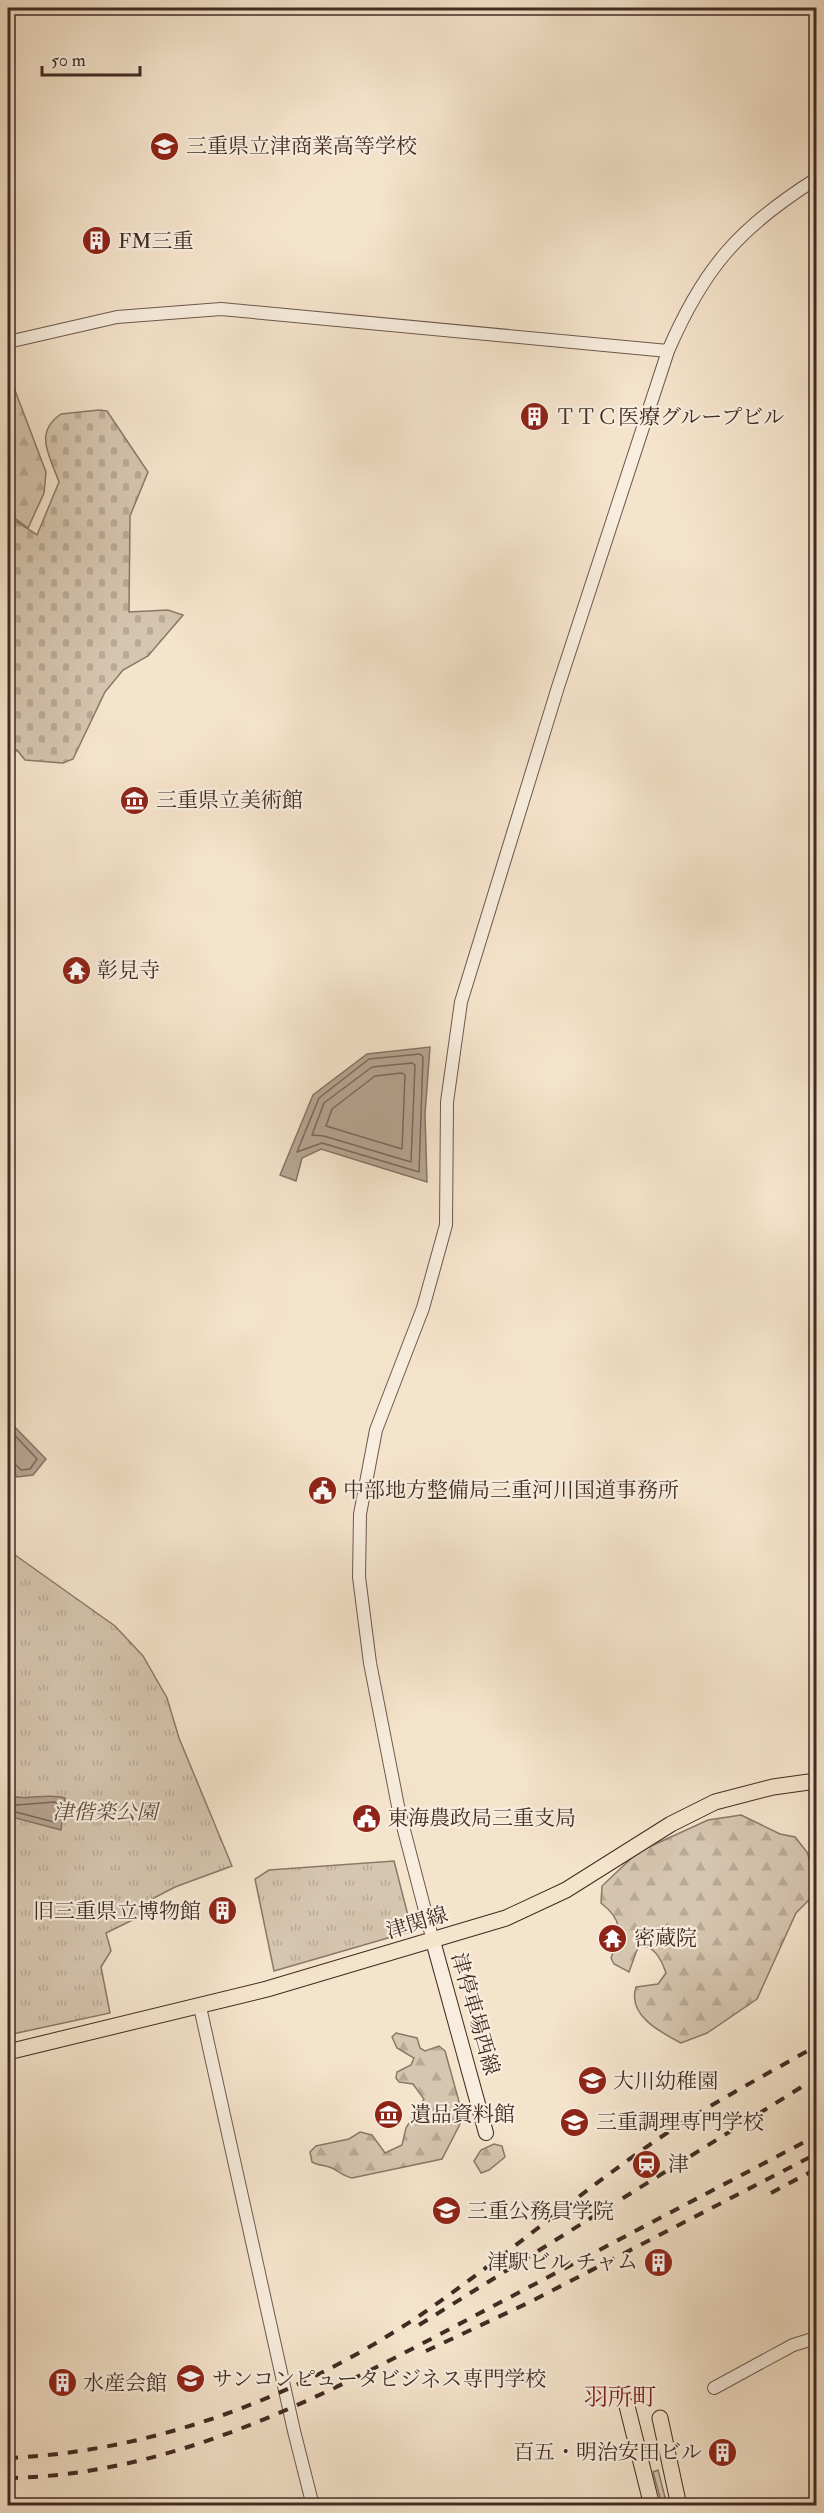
<svg xmlns="http://www.w3.org/2000/svg" width="824" height="2513" viewBox="0 0 824 2513" font-family="'IM FELL Double Pica','Noto Serif JP',serif">
	<defs>
		<pattern id="forest-firs" width="22" height="20" patternUnits="userSpaceOnUse" patternTransform="scale(1.5)"><rect width="22" height="20" fill="#d6c5af"/><path d="M5 1l3.5 6h-7zM16 11l3.5 6h-7z" fill="#b9a996"/></pattern>
		<pattern id="cemetery-stones" width="16" height="16" patternUnits="userSpaceOnUse" patternTransform="scale(1.5)"><rect width="16" height="16" fill="#d6c5af"/><path d="M2 7V4a2 2 0 0 1 4 0v3zM10 15v-3a2 2 0 0 1 4 0v3z" fill="#b9a996"/></pattern>
		<pattern id="park-tufts" width="24" height="20" patternUnits="userSpaceOnUse" patternTransform="scale(1.5)"><rect width="24" height="20" fill="#d6c5af"/><path d="M3 7l-1-3M5 7V3M7 7l1-3M15 17l-1-3M17 17v-4M19 17l1-3" fill="none" stroke="#b9a996"/></pattern>
	</defs>
	<rect width="100%" height="100%" fill="#f5e4cc"/>
	<filter id="stains"><feTurbulence type="fractalNoise" baseFrequency=".00333" numOctaves="4"/><feColorMatrix values="0 0 0 0 .2 0 0 0 0 .09 0 0 0 0 .02 0 0 0 .5 -.17"/></filter>
	<radialGradient id="worn" r=".72"><stop offset=".6" stop-color="#630" stop-opacity="0"/><stop offset="1" stop-color="#630" stop-opacity=".3"/></radialGradient>
	<path fill="#d6c5af" stroke="#8b7869" stroke-width="1.5" d="M658,2470L667,2505H662L653,2472Z"/>
	<path fill="url(#forest-firs)" stroke="#8b7869" stroke-width="1.5" d="M8,372L46,472L44,493L28,528L8,513Z
		M741,1815L780,1834L795,1837L807,1852L816,1878L812,1897L796,1913L757,1999L707,2033L681,2043C660,2032 627,2015 636,1987L658,1984L666,1973C662,1961 653,1942 638,1947L629,1972L614,1964L611,1958C620,1932 625,1922 601,1903L602,1886L638,1852L708,1820Z
		M396,2033L417,2038L420,2048L425,2051L439,2046L445,2051L460,2105L461,2122L442,2159L352,2178C343,2176 340,2172 332,2168C326,2165 319,2166 312,2162L310,2152L316,2146L349,2139L360,2132L372,2135L385,2153L402,2145L406,2128L424,2099L413,2084L399,2082L396,2078L397,2072L411,2065L414,2058L397,2048L392,2037Z
		M494,2144L502,2146L505,2157L489,2170L481,2173L474,2161L481,2150Z"/>
	<path fill="url(#cemetery-stones)" stroke="#8b7869" stroke-width="1.5" d="M99,410L107,411L148,472L130,516L129,612L168,610L183,615L148,656L123,670L105,692L73,759L63,763L25,760L17,750L8,761V516L37,535L59,482C50,456 33,433 61,414Z"/>
	<path fill="url(#park-tufts)" stroke="#8b7869" stroke-width="1.5" d="M8,1550L115,1626L143,1656L167,1698L179,1738L232,1866L175,1887L150,1900L149,1912L106,1933L111,1951L101,1967L110,2013L8,2035Z
		M394,1861L412,1931L274,1971L255,1879L269,1870Z"/>
	<path fill="#b7a593" stroke="#877466" stroke-width="1.5" d="M430,1047L425,1114L427,1182L321,1149L302,1158L296,1181L280,1175L313,1095L367,1054Z
		M8,1420L46,1459L33,1475L17,1477L8,1463Z
		M8,1795C26,1802 46,1792 65,1798L61,1830L8,1816Z"/>
	<g fill="none" stroke-linecap="round" stroke-linejoin="round">
		<path stroke="#7c685b" stroke-width="1.5" d="M420,1054L423,1057L419,1172L322,1143L297,1152L319,1098L369,1059Z
			M412,1063L415,1065L411,1162L324,1136L312,1135L324,1103L372,1067Z
			M402,1073L405,1075L402,1149L326,1126L332,1109L375,1076Z
			M8,1428L37,1459L30,1469L21,1470L13,1462L8,1461
			M8,1801L17,1805L55,1802L58,1805L54,1822L8,1810"/>
		<defs>
			<path id="tertiary" d="M8,342L117,317L221,309L668,351
				M433,1941L399,1811L370,1663L359,1577L360,1514L376,1430L423,1308L446,1225L447,1102L461,1002L558,687L668,351C704,267 740,227 816,179
				M200,2007L294,2431L313,2506
				M714,2388L793,2345L816,2338"/>
			<path id="secondary" d="M433,1941L486,2133"/>
			<path id="primary" d="M8,2052L267,1989L506,1918L566,1890L671,1824L715,1802L773,1787L816,1781
				M627,2406L652,2506
				M660,2418L679,2506"/>
		</defs>
		<use href="#tertiary" stroke="#6d594d" stroke-width="14"/>
		<use href="#secondary" stroke="#402b23" stroke-width="16"/>
		<use href="#primary" stroke="#402b23" stroke-width="17"/>
		<use href="#tertiary" stroke="#f8edde" stroke-width="12"/>
		<use href="#secondary" stroke="#f8edde" stroke-width="14"/>
		<use href="#primary" stroke="#f5e4cc" stroke-width="15"/>
		<path stroke="#402b23" stroke-width="4" stroke-dasharray="10 10" stroke-linecap="butt" d="M771,2193L816,2169
			M419,2325L816,2078
			M426,2351L530,2302L816,2154
			M8,2458C157,2451 298,2397 422,2314C496,2263 565,2205 638,2153C693,2113 757,2080 816,2046
			M8,2478C187,2475 345,2384 499,2303C605,2247 711,2191 816,2136"/>
	</g>
	<defs>
		<symbol id="school-disc" viewBox="-11 -11 22 22"><circle r="9.5" fill="#8f2418" stroke="#f8edde"/><path d="M0-5L7-2L0 1L-7-2ZM-4 1L0 2.5L4 1V4Q0 6-4 4Z" fill="#fff"/></symbol>
		<symbol id="building-disc" viewBox="-11 -11 22 22"><circle r="9.5" fill="#8f2418" stroke="#f8edde"/><path d="M-4-6H4V6H1V3H-1V6H-4ZM-2.5-4.3h1.7v1.8h-1.7ZM.8-4.3h1.7v1.8H.8ZM-2.5-1h1.7V.8h-1.7ZM.8-1h1.7V.8H.8Z" fill="#fff"/></symbol>
		<symbol id="museum-disc" viewBox="-11 -11 22 22"><circle r="9.5" fill="#8f2418" stroke="#f8edde"/><path d="M0-6L6-3V-2H-6V-3ZM-5-1h2V3h-2ZM-1-1h2V3h-2ZM3-1h2V3H3ZM-6 4H6V6H-6Z" fill="#fff"/></symbol>
		<symbol id="temple-disc" viewBox="-11 -11 22 22"><circle r="9.5" fill="#8f2418" stroke="#f8edde"/><path d="M0-6L5-2H3V0L6.5 2.5H4V6H1.5V3h-3V6H-4V2.5H-6.5L-3 0V-2H-5Z" fill="#fff"/></symbol>
		<symbol id="civic-disc" viewBox="-11 -11 22 22"><circle r="9.5" fill="#8f2418" stroke="#f8edde"/><path d="M-.6-6.5H3V-4.5H.6V-3L4-1V1h2V6H-6V1h2V-1L-.6-3ZM-1.2 2.5V6h2.4V2.5Z" fill="#fff"/></symbol>
		<symbol id="university-disc" viewBox="-11 -11 22 22"><circle r="9.5" fill="#8f2418" stroke="#f8edde"/><path d="M0-5L7-2L0 1L-7-2ZM-4 1L0 2.5L4 1V4Q0 6-4 4Z" fill="#fff"/></symbol>
		<symbol id="station-disc" viewBox="-11 -11 22 22"><circle r="9.5" fill="#8f2418" stroke="#f8edde"/><path d="M-3-6H3Q5-6 5-4V2Q5 4 3 4L4.5 6H3L1.5 4h-3L-3 6H-4.5L-3 4Q-5 4-5 2V-4Q-5-6-3-6ZM-3.5-4v3h7v-3ZM-3.5 1v1.5H-2V1ZM2 1v1.5H3.5V1Z" fill="#fff"/></symbol>
	</defs>
	<g fill-rule="evenodd">
		<use href="#school-disc" x="148" y="130" width="33" height="33"/>
		<use href="#building-disc" x="80" y="224" width="33" height="33"/>
		<use href="#building-disc" x="518" y="400" width="33" height="33"/>
		<use href="#museum-disc" x="118" y="784" width="33" height="33"/>
		<use href="#temple-disc" x="60" y="954" width="33" height="33"/>
		<use href="#civic-disc" x="306" y="1474" width="33" height="33"/>
		<use href="#civic-disc" x="350" y="1802" width="33" height="33"/>
		<use href="#building-disc" x="206" y="1894" width="33" height="33"/>
		<use href="#temple-disc" x="596" y="1922" width="33" height="33"/>
		<use href="#school-disc" x="576" y="2064" width="33" height="33"/>
		<use href="#museum-disc" x="372" y="2098" width="33" height="33"/>
		<use href="#university-disc" x="558" y="2106" width="33" height="33"/>
		<use href="#station-disc" x="630" y="2148" width="33" height="33"/>
		<use href="#school-disc" x="430" y="2194" width="33" height="33"/>
		<use href="#building-disc" x="642" y="2246" width="33" height="33"/>
		<use href="#school-disc" x="174" y="2362" width="33" height="33"/>
		<use href="#building-disc" x="46" y="2366" width="33" height="33"/>
		<use href="#building-disc" x="706" y="2436" width="33" height="33"/>
	</g>
	<g text-anchor="middle" dominant-baseline="central" stroke-width="4.5" stroke-linejoin="round" paint-order="stroke">
		<g font-size="21" fill="#402b23" stroke="#f8edde" text-anchor="start">
			<text x="186" y="146">三重県立津商業高等学校</text>
			<text x="118" y="241">FM三重</text>
			<text x="555" y="417">ＴＴＣ医療グループビル</text>
			<text x="156" y="800">三重県立美術館</text>
			<text x="97" y="970">彰見寺</text>
			<text x="343" y="1490">中部地方整備局三重河川国道事務所</text>
			<text x="387" y="1818">東海農政局三重支局</text>
			<text x="201" y="1911" text-anchor="end">旧三重県立博物館</text>
			<text x="634" y="1938">密蔵院</text>
			<text x="613" y="2081">大川幼稚園</text>
			<text x="410" y="2114">遺品資料館</text>
			<text x="596" y="2122">三重調理専門学校</text>
			<text x="668" y="2164">津</text>
			<text x="467" y="2211">三重公務員学院</text>
			<text x="638" y="2262" text-anchor="end">津駅ビル チャム</text>
			<text x="212" y="2379">サンコンピュータビジネス専門学校</text>
			<text x="83" y="2383">水産会館</text>
			<text x="702" y="2452" text-anchor="end">百五・明治安田ビル</text>
		</g>
		<g font-size="21" font-style="italic" fill="#5e4a3f" stroke="#f8edde">
			<text x="105" y="1812">津偕楽公園</text>
		</g>
		<g font-size="21" fill="#402b23" stroke="#f8edde">
			<text transform="translate(417 1923) rotate(-17)">津関線</text>
			<text transform="translate(475 2014) rotate(74)">津停車場西線</text>
		</g>
		<g font-size="24" fill="#7a1f14" stroke="#f8edde">
			<text x="620" y="2397">羽所町</text>
		</g>
	</g>
	<rect width="824" height="2513" fill="none" stroke="#f5e4cc" stroke-width="30"/>
	<rect x="9" y="9" width="806" height="2495" fill="none" stroke="#402b23" stroke-width="3"/>
	<rect x="15" y="15" width="794" height="2483" fill="none" stroke="#402b23" stroke-width="1.5"/>
	<path d="M42 66v9h98v-9" fill="none" stroke="#402b23" stroke-width="3"/>
	<text x="51" y="66" font-size="18" fill="#402b23" stroke="#f8edde" stroke-width="4.5" paint-order="stroke">50 m</text>
	<rect width="100%" height="100%" filter="url(#stains)"/>
	<rect width="100%" height="100%" fill="url(#worn)"/>
</svg>
